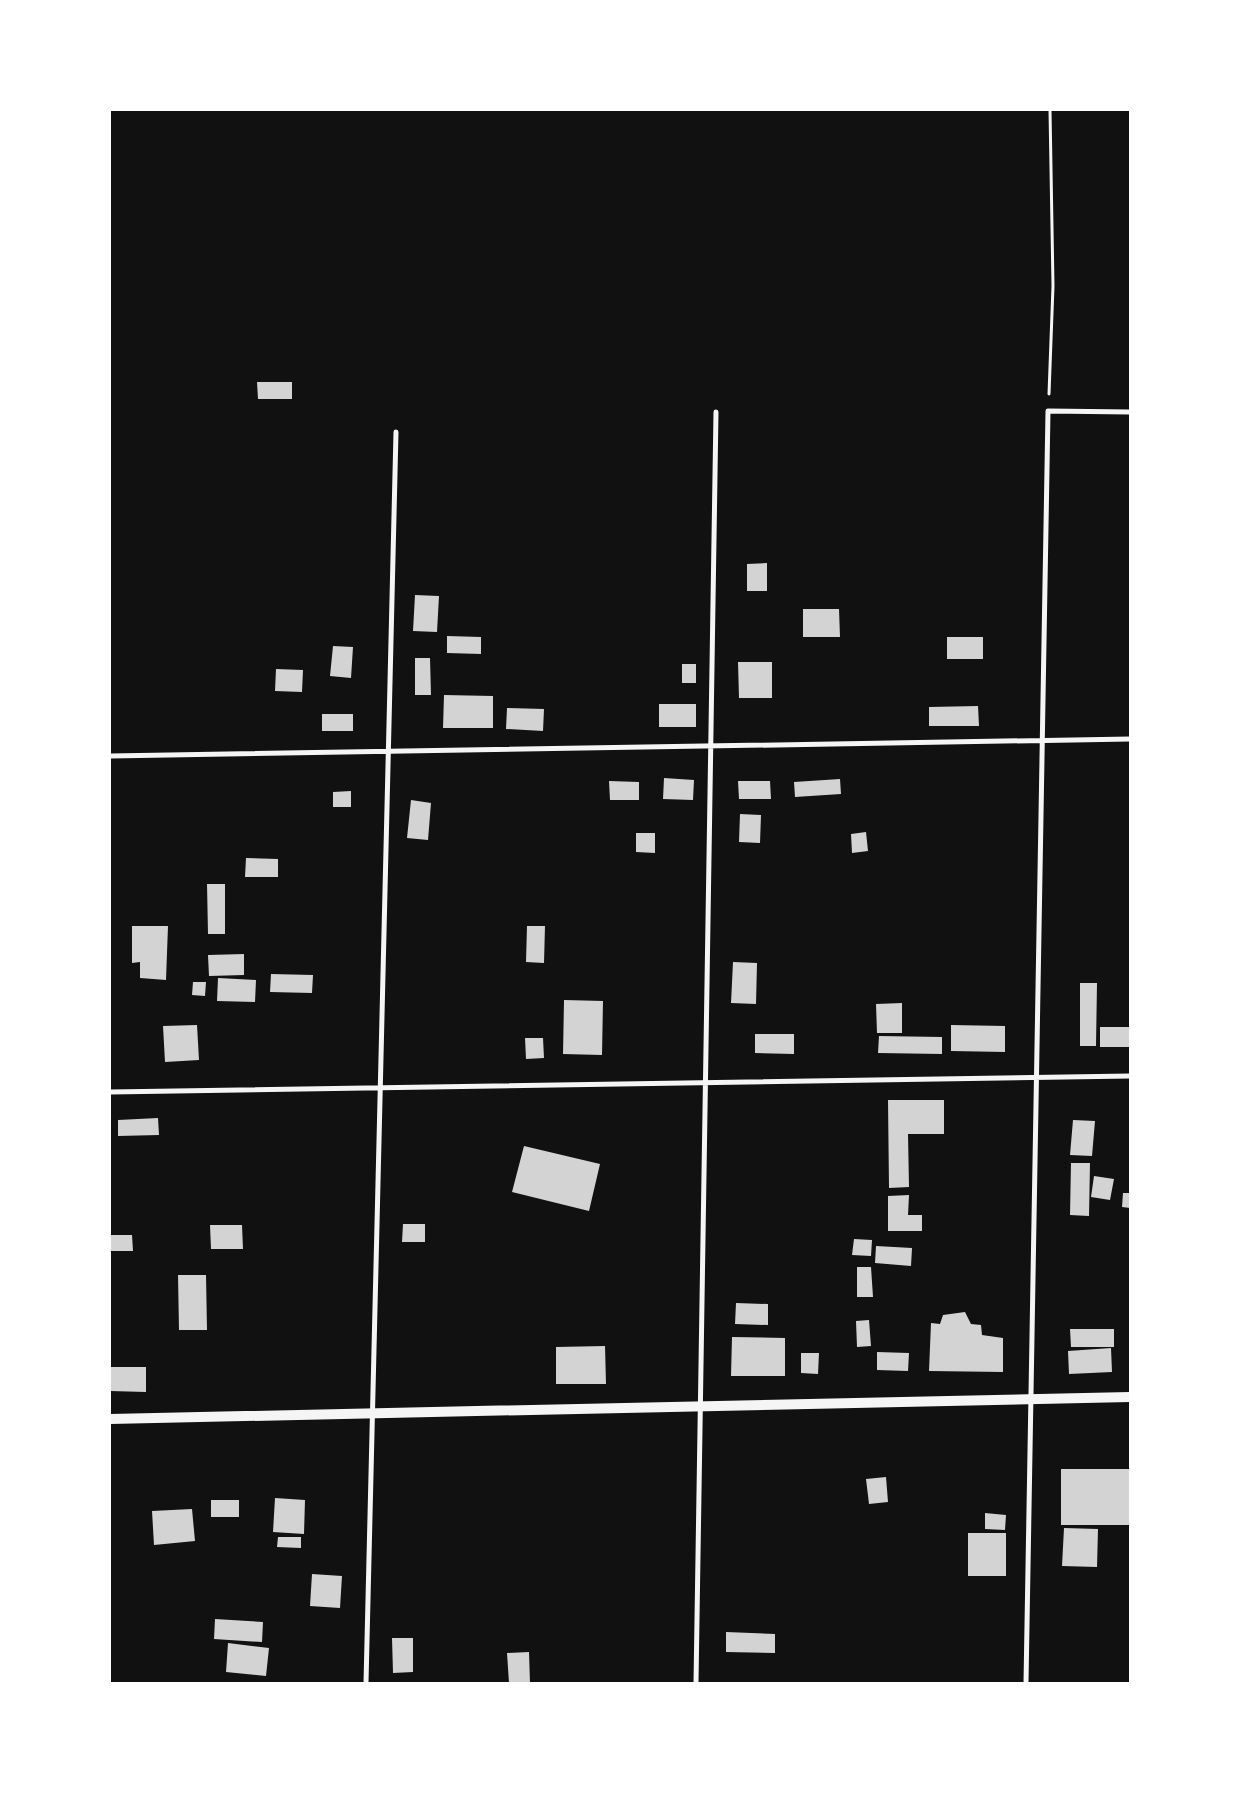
<svg xmlns="http://www.w3.org/2000/svg" width="1240" height="1793" viewBox="0 0 1240 1793" font-family="Montserrat,sans-serif">
	<rect width="100%" height="100%" fill="#111"/>
	<path fill="#d3d3d3" d="M257,382H292V399H258Z
		M767,563V591H747V564Z
		M415,595L439,596L437,632L413,631Z
		M803,609H839L840,637H803Z
		M447,636L481,637V654L447,653Z
		M947,637H983V659H947Z
		M333,646L353,647L351,678L330,676Z
		M415,658H430L431,695H415Z
		M738,662H772V698H739Z
		M682,664H696V683H682Z
		M276,669L303,670L302,692L275,691Z
		M444,695L493,696V728H443Z
		M659,704H696V727H659Z
		M978,706L979,726H929V707Z
		M507,708L544,709L543,731L506,729Z
		M322,714H353V731H322Z
		M664,778L694,780L693,800L663,799Z
		M840,779L841,794L795,797L794,782Z
		M609,781L639,782V800H610Z
		M738,781H770L771,799H739Z
		M351,791V807H333V792Z
		M411,800L431,803L428,840L407,838Z
		M740,814L761,815L760,843L739,842Z
		M866,832L868,851L852,853L851,834Z
		M636,833H655V853L636,852Z
		M246,858L278,859V877H245Z
		M207,884H225V934H208Z
		M132,926H168L166,980L140,978V962L132,963Z
		M527,926H545L544,963L526,962Z
		M244,954V975L209,976L208,955Z
		M733,962L757,963L756,1004L731,1003Z
		M271,974L313,975L312,993L270,992Z
		M218,978L256,980L255,1002L217,1001Z
		M193,982H206L205,996L192,995Z
		M1080,983H1097L1096,1046H1080Z
		M564,1000L603,1001L602,1055L563,1054Z
		M902,1003V1033H877L876,1004Z
		M197,1025L199,1060L165,1062L163,1026Z
		M951,1025L1005,1026V1052L951,1051Z
		M1100,1027H1130V1047H1100Z
		M755,1034H794V1054L755,1053Z
		M879,1036L942,1037V1054L878,1053Z
		M525,1038H543L544,1058L526,1059Z
		M888,1100H944V1134H908L909,1187L889,1188Z
		M158,1118L159,1135L118,1136V1120Z
		M1073,1120L1095,1121L1092,1156L1070,1155Z
		M524,1146L600,1164L589,1211L512,1192Z
		M1071,1163H1090L1089,1216L1070,1215Z
		M1094,1176L1114,1179L1110,1200L1091,1197Z
		M1123,1193H1130V1208L1122,1207Z
		M909,1195L908,1215H922V1231H888V1196Z
		M403,1224H425V1242H402Z
		M210,1225H242L243,1249H211Z
		M110,1235H132L133,1251H110Z
		M854,1239L872,1240L871,1256L852,1255Z
		M876,1246L912,1248L911,1266L875,1263Z
		M857,1267H871L873,1297H857Z
		M178,1275H206L207,1330H179Z
		M736,1303L768,1304V1325L735,1324Z
		M965,1312L971,1324L981,1325L982,1335L1003,1338V1372L929,1371L931,1323L940,1324L943,1315Z
		M869,1320L871,1346L857,1347L856,1321Z
		M1070,1329H1114V1347H1071Z
		M732,1337L785,1338V1376H731Z
		M605,1346L606,1384H556V1347Z
		M1111,1348L1112,1372L1069,1374L1068,1351Z
		M877,1352L909,1353L908,1371L877,1370Z
		M801,1353H819L818,1374L801,1373Z
		M110,1367H146V1392L110,1391Z
		M1061,1469H1130V1525H1061Z
		M886,1477L888,1502L869,1504L866,1479Z
		M275,1498L305,1500L304,1534L273,1532Z
		M211,1500H239V1517H211Z
		M192,1509L195,1541L154,1545L152,1511Z
		M985,1513L1006,1515L1005,1530L985,1529Z
		M1064,1528L1098,1529L1097,1567L1062,1566Z
		M968,1533H1006V1576H968Z
		M278,1537H301V1548L277,1547Z
		M312,1574L342,1576L340,1608L310,1606Z
		M215,1619L263,1622L262,1642L214,1639Z
		M726,1632L775,1634V1653L726,1652Z
		M392,1638H413V1672L393,1673Z
		M228,1643L269,1648L266,1676L226,1672Z
		M529,1652L530,1683H509L507,1653Z"/>
	<g fill="none" stroke-linecap="round" stroke-linejoin="round">
		<path stroke="#f5f5f5" stroke-width="3" d="M1049,394L1053,286L1050,110"/>
		<path stroke="#f5f5f5" stroke-width="5" d="M110,756L1130,739
			M110,1092L1130,1076
			M366,1683L396,432
			M696,1683L716,412
			M1026,1683L1048,411L1130,412"/>
		<path stroke="#f5f5f5" stroke-width="10" d="M110,1419L1130,1397"/>
	</g>
	<rect width="1240" height="1793" fill="none" stroke="#ffffff" stroke-width="222"/>
</svg>
